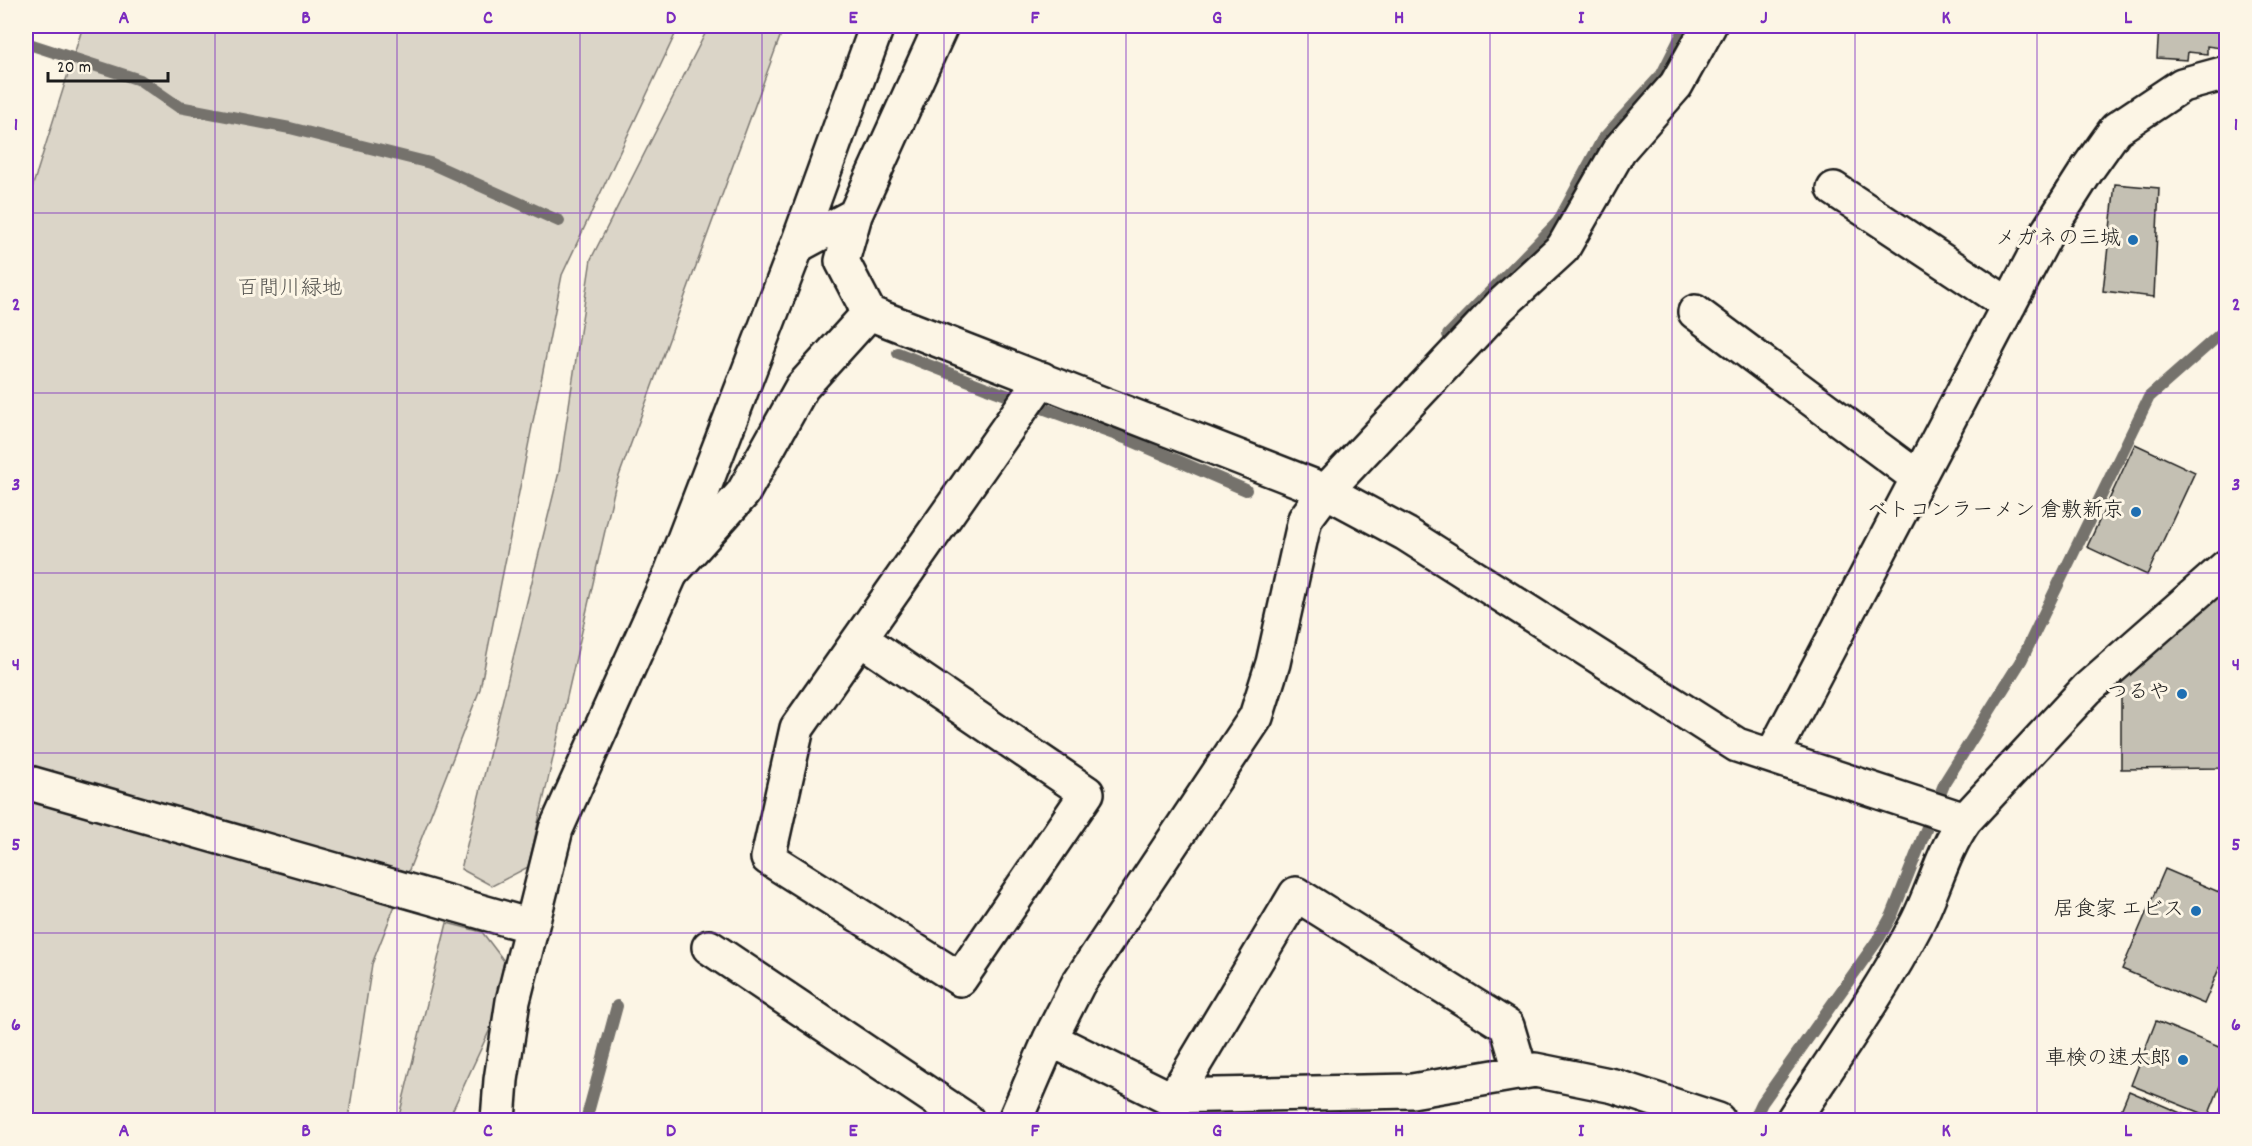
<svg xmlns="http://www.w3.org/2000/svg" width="2252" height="1146" viewBox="0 0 2252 1146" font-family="Dekko,'Klee One',sans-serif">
	<rect width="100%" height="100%" fill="#fcf5e5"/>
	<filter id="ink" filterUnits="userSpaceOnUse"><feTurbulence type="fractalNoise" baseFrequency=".0167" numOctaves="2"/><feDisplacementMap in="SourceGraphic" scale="12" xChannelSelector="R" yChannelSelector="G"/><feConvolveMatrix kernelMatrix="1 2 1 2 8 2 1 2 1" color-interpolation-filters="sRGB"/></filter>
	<g filter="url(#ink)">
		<path fill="#dbd5c8" stroke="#7c7872" stroke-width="1.5" d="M83,26H679L562,275L480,689L372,964L348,1120H26V207Z
			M709,26H784L615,487L528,867L492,886L461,869L559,472L591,259Z
			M447,923L482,932L504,961L491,1027L448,1120H398Z"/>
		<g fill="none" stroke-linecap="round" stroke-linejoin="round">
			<path stroke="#75726c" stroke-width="12" d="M26,43L140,80L179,107L290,128L430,163L559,221
				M1448,335L1558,222L1602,140L1662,74L1686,26
				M898,353L987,388L1125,438L1246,490
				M586,1120L617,1006
				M1754,1120L1762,1103L1879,938L1892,915L1945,782L2022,659L2149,397L2226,329"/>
		</g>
		<path fill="#c4c0b3" stroke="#1c1c1c" stroke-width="1.5" d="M2159,26H2223L2221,48L2207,46V54L2188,52L2187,60L2157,58Z
			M2115,184L2159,188L2154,297L2103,291Z
			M2135,444L2195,472L2147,575L2087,547Z
			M2226,595V768L2121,769V672L2215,596Z
			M2165,869L2226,895V952L2204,1004L2122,969Z
			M2156,1021L2226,1050V1071L2208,1116L2131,1085Z
			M2129,1091L2197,1120H2117Z"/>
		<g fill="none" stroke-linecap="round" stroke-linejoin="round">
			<defs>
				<path id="street" d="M1834,189L2009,305
					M797,246L855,215L941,26
					M1695,312L1918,478
					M869,313L1326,491L1406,534L1737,745L1965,820
					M672,572L743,493L802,387L869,313L842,261L855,215
					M861,639L1087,793L960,979L768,858L797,728L1042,379
					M1772,756L2045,236L2089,167L2116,129L2182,85L2226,73
					M26,782L531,926
					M709,947L967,1120
					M1050,1039L1078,984L1256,717L1273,663L1305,519L1326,491L1500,306L1563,248L1619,150L1676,85L1709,26
					M1175,1096L1296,894L1507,1026L1521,1073
					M1015,1120L1050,1039L1165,1096L1412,1091L1535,1070L1614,1086L1718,1120
					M1793,1120C1835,1056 1881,992 1917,923C1934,890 1943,851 1965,820L2087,689L2226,567"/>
				<path id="secondary" d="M498,1120L501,1080L513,1001L556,829L671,573L797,246L877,26"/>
			</defs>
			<use href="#street" stroke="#1c1c1c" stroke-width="38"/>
			<use href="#secondary" stroke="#1c1c1c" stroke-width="38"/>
			<use href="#street" stroke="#fcf5e5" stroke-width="33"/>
			<use href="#secondary" stroke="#fcf5e5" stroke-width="33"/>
		</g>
	</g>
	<path fill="none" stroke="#7b2cbf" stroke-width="1.5" stroke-opacity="0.55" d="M215,26V1120M397,26V1120M580,26V1120M762,26V1120M944,26V1120M1126,26V1120M1308,26V1120M1490,26V1120M1672,26V1120M1855,26V1120M2037,26V1120M26,213H2226M26,393H2226M26,573H2226M26,753H2226M26,933H2226"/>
	<g fill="#1f6fb2" stroke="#fcf5e5" stroke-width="2">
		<circle cx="2133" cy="240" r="6"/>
		<circle cx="2136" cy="512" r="6"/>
		<circle cx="2182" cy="694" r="6"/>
		<circle cx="2196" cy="911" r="6"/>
		<circle cx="2183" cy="1060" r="6"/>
	</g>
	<g text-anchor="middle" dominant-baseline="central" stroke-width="6" stroke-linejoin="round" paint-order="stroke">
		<g font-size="21" fill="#1c1c1c" stroke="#fcf5e5" text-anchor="end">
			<text x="2121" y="240">メガネの三城</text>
			<text x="2124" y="512">ベトコンラーメン 倉敷新京</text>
			<text x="2170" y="694">つるや</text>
			<text x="2184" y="911">居食家 エビス</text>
			<text x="2171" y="1060">車検の速太郎</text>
		</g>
		<g font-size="21" fill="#555450" stroke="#fcf5e5">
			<text x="290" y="290">百間川緑地</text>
		</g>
	</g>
	<rect width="2252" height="1146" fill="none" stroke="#fcf5e5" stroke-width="66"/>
	<path d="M48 72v9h120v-9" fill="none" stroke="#1c1c1c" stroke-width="3"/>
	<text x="57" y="72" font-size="18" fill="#1c1c1c" stroke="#fcf5e5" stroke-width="4.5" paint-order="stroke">20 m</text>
	<rect x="33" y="33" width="2186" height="1080" fill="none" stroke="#7b2cbf" stroke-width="2"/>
	<g font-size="20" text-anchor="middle" font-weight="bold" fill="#7b2cbf">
		<text x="124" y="23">A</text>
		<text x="306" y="23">B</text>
		<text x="488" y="23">C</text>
		<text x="671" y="23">D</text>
		<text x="853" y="23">E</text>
		<text x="1035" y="23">F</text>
		<text x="1217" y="23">G</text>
		<text x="1399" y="23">H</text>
		<text x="1581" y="23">I</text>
		<text x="1764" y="23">J</text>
		<text x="1946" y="23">K</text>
		<text x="2128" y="23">L</text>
		<text x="16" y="130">1</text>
		<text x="2236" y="130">1</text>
		<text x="16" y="310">2</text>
		<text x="2236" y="310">2</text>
		<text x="16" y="490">3</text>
		<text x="2236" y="490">3</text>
		<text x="16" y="670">4</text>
		<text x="2236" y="670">4</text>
		<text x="16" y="850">5</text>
		<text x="2236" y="850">5</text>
		<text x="16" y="1030">6</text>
		<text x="2236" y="1030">6</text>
		<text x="124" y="1136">A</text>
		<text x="306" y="1136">B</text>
		<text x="488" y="1136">C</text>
		<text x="671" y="1136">D</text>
		<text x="853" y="1136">E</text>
		<text x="1035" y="1136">F</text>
		<text x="1217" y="1136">G</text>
		<text x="1399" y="1136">H</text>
		<text x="1581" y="1136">I</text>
		<text x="1764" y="1136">J</text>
		<text x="1946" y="1136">K</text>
		<text x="2128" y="1136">L</text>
	</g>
</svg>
